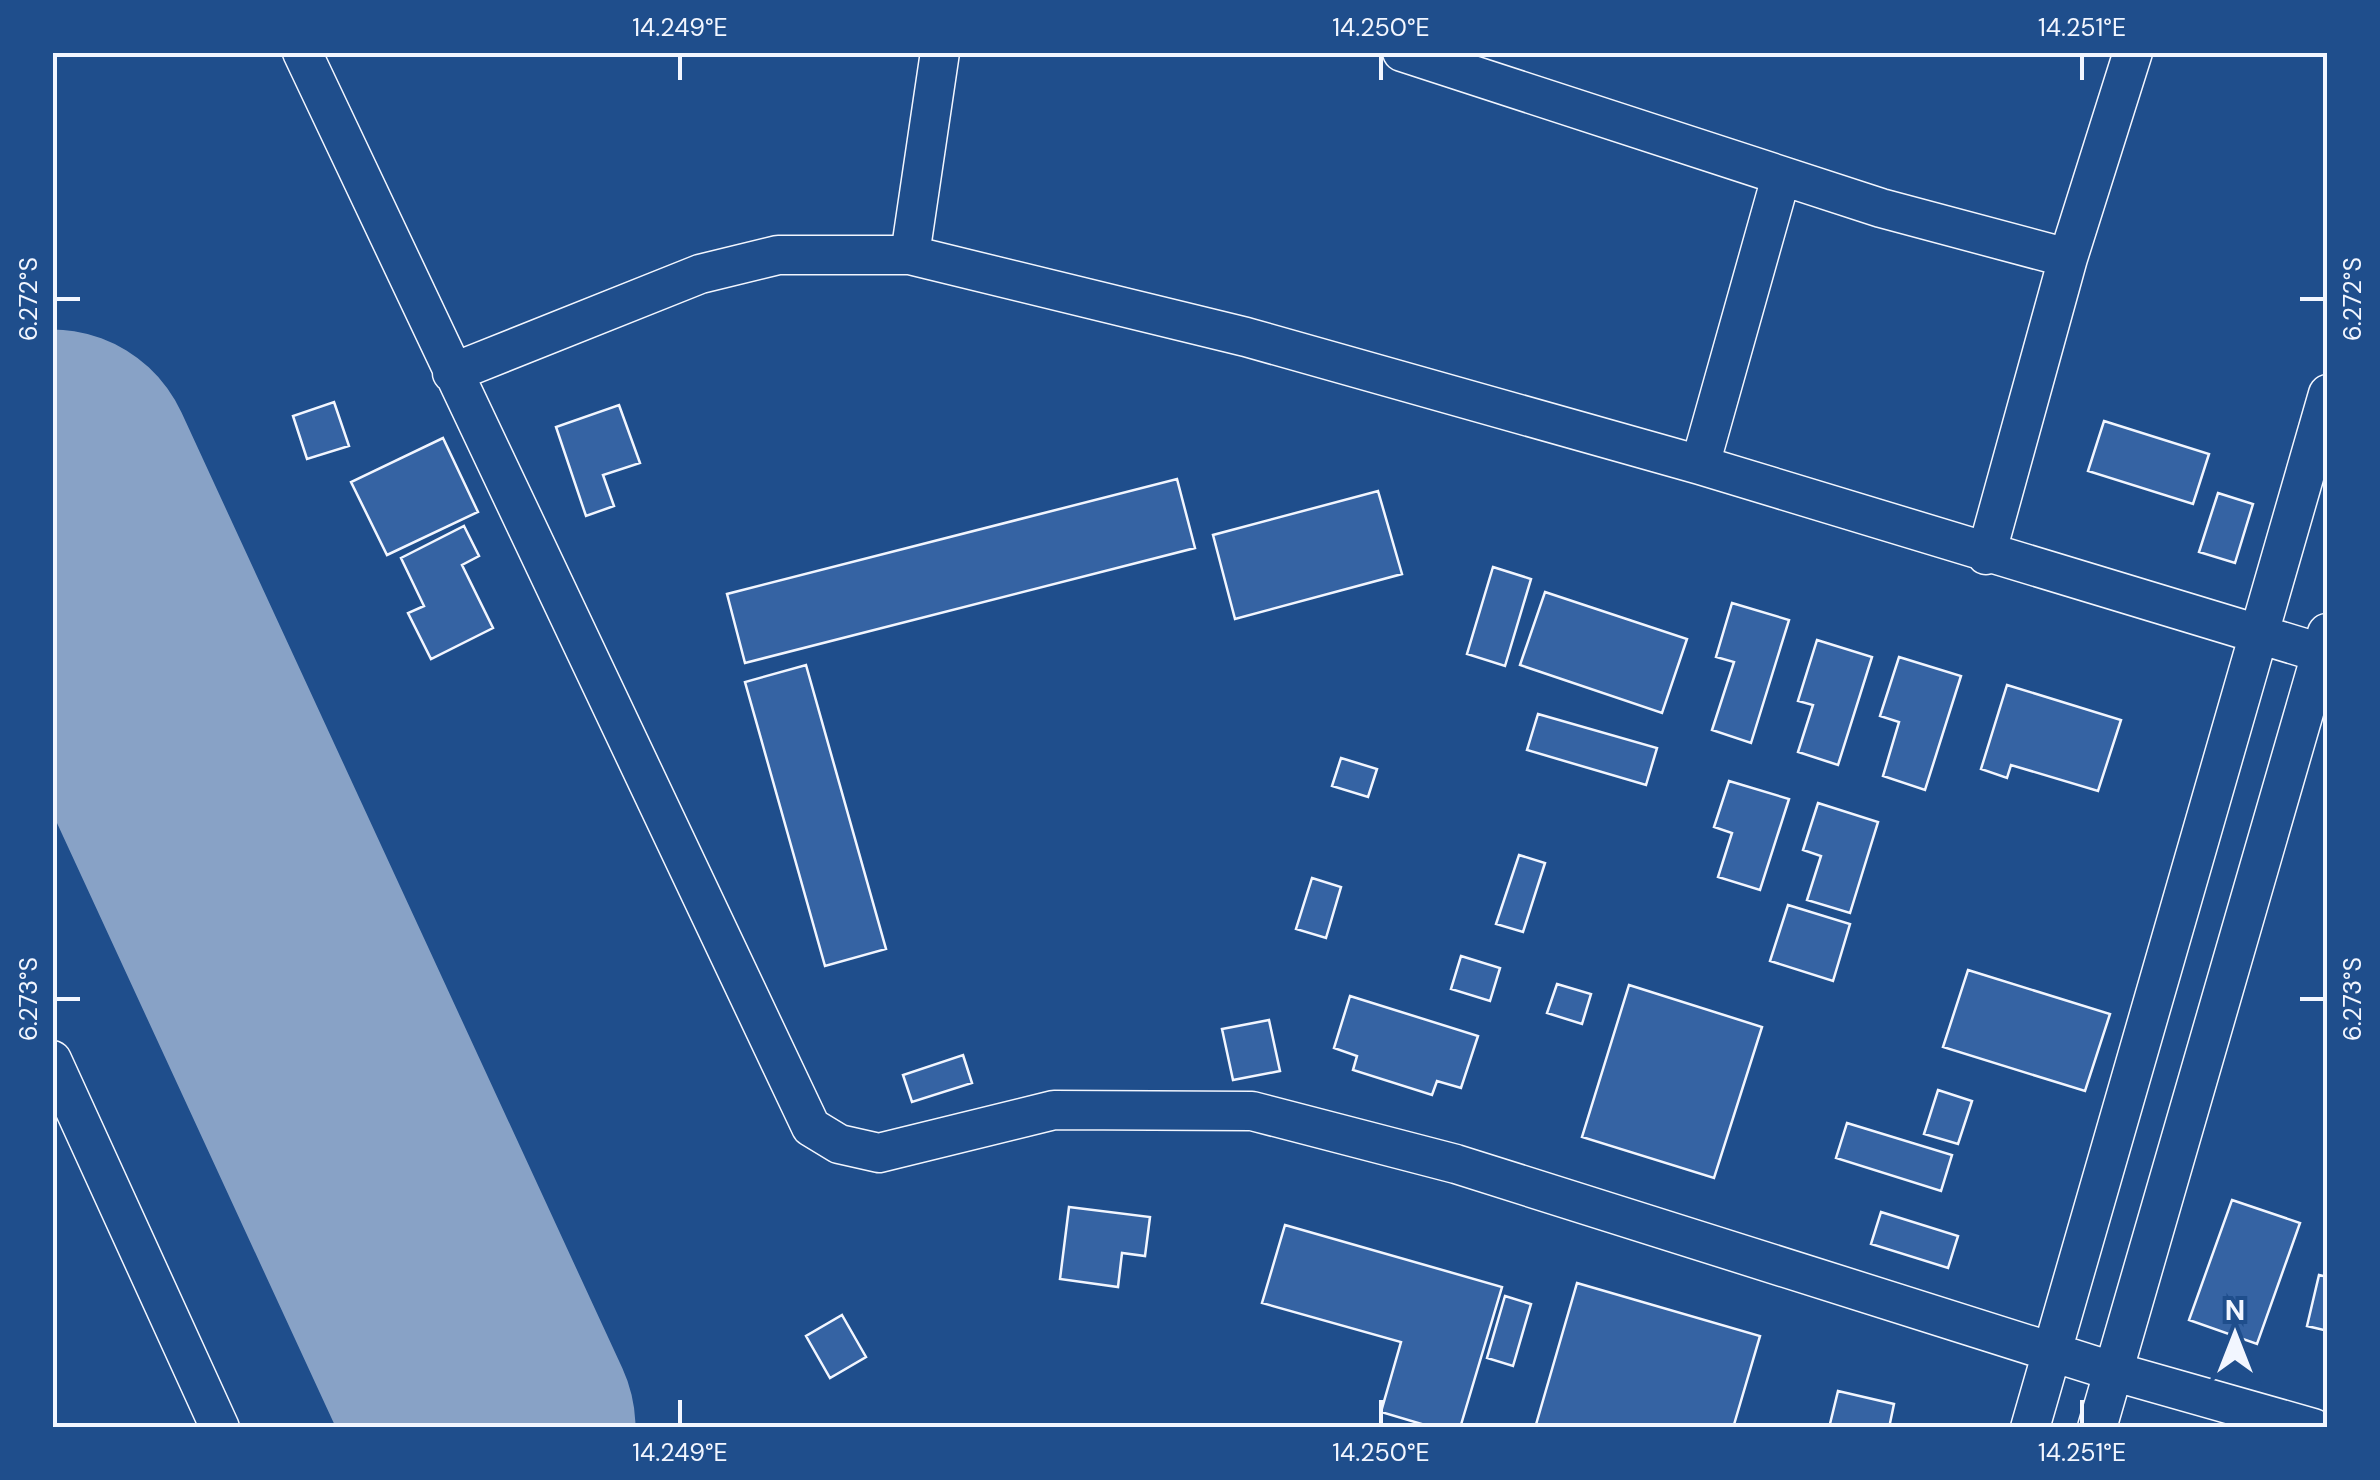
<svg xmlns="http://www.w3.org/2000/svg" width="2380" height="1480" viewBox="0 0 2380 1480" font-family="'DM Sans',sans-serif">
	<rect width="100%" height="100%" fill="#1f4e8c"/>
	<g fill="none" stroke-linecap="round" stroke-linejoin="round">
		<path stroke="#88a2c6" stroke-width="285" d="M52,472L493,1428"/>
	</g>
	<path fill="#3563a3" stroke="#f2f6ff" stroke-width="2.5" d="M334,402L349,446L307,459L293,416Z
		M619,405L640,463L603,475L614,506L586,516L556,427Z
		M2104,421L2209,454L2193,504L2088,471Z
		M443,438L478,512L387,555L351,482Z
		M1177,479L1195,548L745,663L727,594Z
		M1378,491L1402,574L1235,619L1213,535Z
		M2218,493L2253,504L2235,563L2199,552Z
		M464,526L479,556L462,565L493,628L431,659L408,613L424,606L401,558Z
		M1493,567L1531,579L1505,666L1467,654Z
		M1545,592L1687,639L1662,713L1520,665Z
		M1732,603L1789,620L1751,743L1712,730L1734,662L1716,657Z
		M1817,640L1872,657L1838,765L1798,752L1813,705L1798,701Z
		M1899,657L1961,676L1925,790L1883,776L1899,722L1880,716Z
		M806,665L886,949L825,966L745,682Z
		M2007,685L2121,720L2098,791L2011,765L2007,778L1981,769Z
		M1538,714L1657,748L1646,785L1527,750Z
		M1341,758L1377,769L1368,797L1332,786Z
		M1729,781L1789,799L1760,890L1718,877L1732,833L1714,827Z
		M1818,803L1878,822L1850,913L1807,900L1821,856L1803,850Z
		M1519,855L1545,863L1523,932L1496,924Z
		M1312,878L1341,887L1326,938L1296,929Z
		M1788,905L1850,924L1833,981L1770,961Z
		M1461,956L1500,968L1490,1001L1451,989Z
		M1968,970L2110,1014L2085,1091L1943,1047Z
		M1557,984L1591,994L1582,1024L1547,1013Z
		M1629,985L1762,1027L1714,1178L1582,1137Z
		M1350,996L1478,1036L1461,1088L1437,1081L1432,1095L1353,1070L1357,1056L1334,1048Z
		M1269,1020L1280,1071L1233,1080L1222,1029Z
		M963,1055L972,1083L912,1102L903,1075Z
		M1938,1090L1972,1101L1958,1144L1924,1134Z
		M1847,1123L1952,1155L1941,1191L1836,1158Z
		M2232,1200L2300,1223L2257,1344L2189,1320Z
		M1069,1207L1150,1217L1145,1256L1122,1253L1118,1287L1060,1279Z
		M1881,1212L1958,1236L1948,1268L1871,1244Z
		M1285,1225L1502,1287L1460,1428H1435L1381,1412L1401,1342L1262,1303Z
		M2319,1275L2328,1277V1331L2307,1326Z
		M1577,1283L1760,1336L1733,1428H1535Z
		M1505,1296L1531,1304L1513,1366L1487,1358Z
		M842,1315L866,1357L830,1378L806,1336Z
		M1838,1391L1894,1404L1889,1428H1829Z"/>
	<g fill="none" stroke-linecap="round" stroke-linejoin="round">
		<defs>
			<path id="street" d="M302,52L811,1127L839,1144L879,1153L1054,1110L1252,1111L1456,1164L2112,1371L2313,1428
				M1402,52L1881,208L2068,258
				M910,255L940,52
				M452,373L700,274L778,255H910L1246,337L1700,465L2321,653
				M1700,465L1781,177
				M1986,555L2068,258L2133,52
				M52,1060L220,1428
				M2030,1428L2328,394
				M2097,1428L2327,633"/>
		</defs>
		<use href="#street" stroke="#f2f6ff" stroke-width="41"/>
		<use href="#street" stroke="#1f4e8c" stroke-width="38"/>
	</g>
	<path fill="none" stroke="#f2f6ff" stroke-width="4" d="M680,55V80M1381,55V80M2082,55V80M55,299H80M2300,299H2325M55,999H80M2300,999H2325M680,1400V1425M1381,1400V1425M2082,1400V1425"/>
	<rect width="2380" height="1480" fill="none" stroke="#1f4e8c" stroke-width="110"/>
	<g transform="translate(2235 1335)" stroke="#1f4e8c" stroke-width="8" paint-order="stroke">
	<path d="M0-8L18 38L0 25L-18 38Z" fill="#f2f6ff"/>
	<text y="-15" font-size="28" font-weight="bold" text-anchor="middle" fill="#f2f6ff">N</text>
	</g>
	<rect x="55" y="55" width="2270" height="1370" fill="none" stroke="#f2f6ff" stroke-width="4"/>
	<g font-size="25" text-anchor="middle" fill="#f2f6ff">
		<text x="680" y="36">14.249°E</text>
		<text x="1381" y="36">14.250°E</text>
		<text x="2082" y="36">14.251°E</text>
		<text transform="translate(28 299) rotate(-90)" y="9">6.272°S</text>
		<text transform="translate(2352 299) rotate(-90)" y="9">6.272°S</text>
		<text transform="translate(28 999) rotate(-90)" y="9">6.273°S</text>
		<text transform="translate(2352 999) rotate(-90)" y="9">6.273°S</text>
		<text x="680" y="1461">14.249°E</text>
		<text x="1381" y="1461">14.250°E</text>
		<text x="2082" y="1461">14.251°E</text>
	</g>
</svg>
